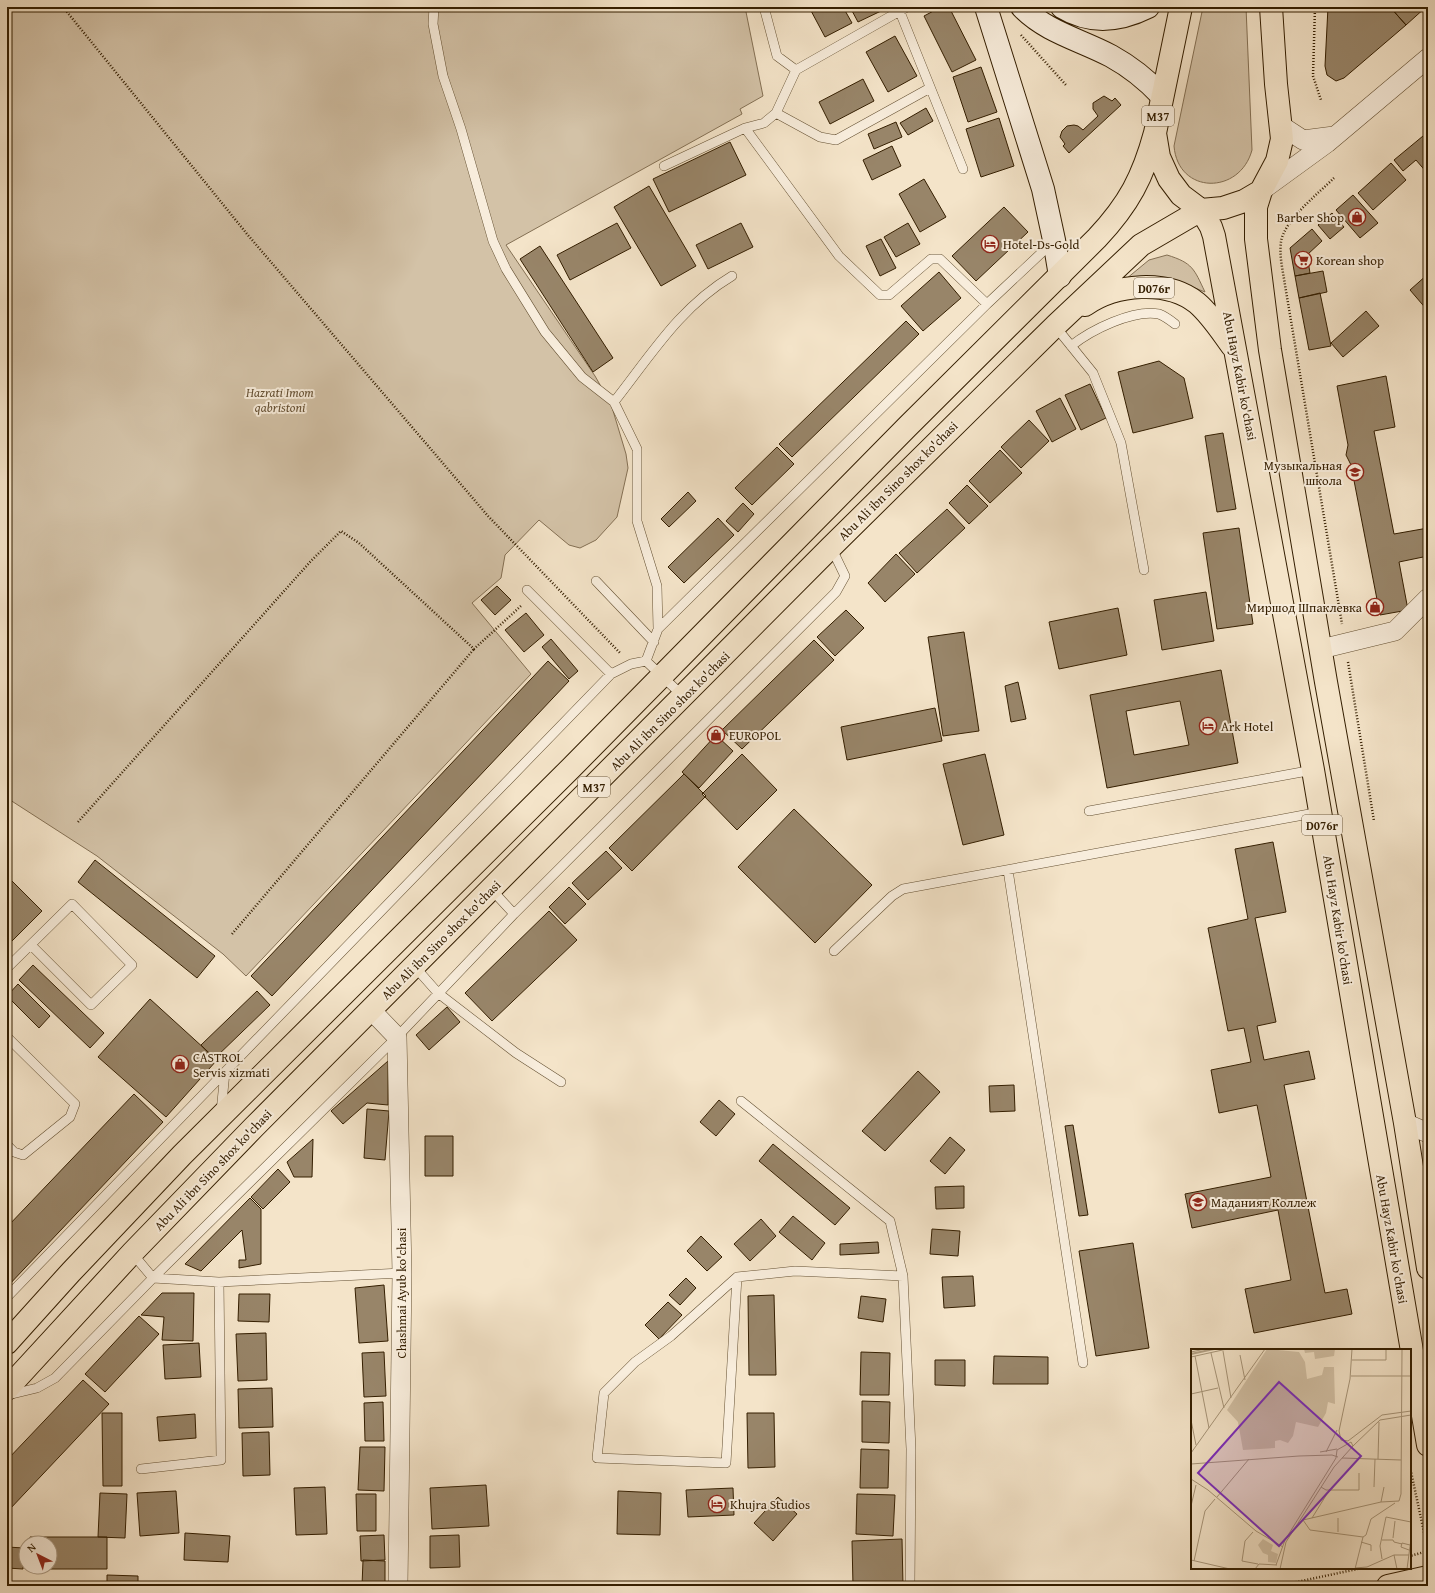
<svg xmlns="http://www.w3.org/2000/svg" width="1435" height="1593" viewBox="0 0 1435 1593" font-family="'Gentium Book Plus',serif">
	<rect width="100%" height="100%" fill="#f4e4c9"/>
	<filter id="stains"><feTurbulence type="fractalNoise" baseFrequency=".005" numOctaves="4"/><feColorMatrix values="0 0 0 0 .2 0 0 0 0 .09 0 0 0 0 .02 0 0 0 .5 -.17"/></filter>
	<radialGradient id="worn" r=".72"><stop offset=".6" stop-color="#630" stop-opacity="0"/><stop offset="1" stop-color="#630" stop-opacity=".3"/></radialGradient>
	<path fill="#d3c2a7" stroke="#847054" d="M7,7H745L763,96L740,109L742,114L506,245L595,376L611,404L626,454L628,468L617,517L596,540L580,548L569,545L539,520L505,555L501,578L472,603L531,674L246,976L223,954L97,856L7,798Z
		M1203,7H1246L1252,150C1240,195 1178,195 1174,146Z
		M1167,255C1193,263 1194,269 1205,292C1172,279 1162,274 1126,279L1149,260Z"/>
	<path fill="#988569" stroke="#341e00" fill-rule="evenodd" d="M809,7H843L852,23L825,37Z
		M850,7H879L881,11L858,22Z
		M941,7H949L976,60L952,72L924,16Z
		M1328,7H1390L1406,25L1344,78L1336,81L1327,75L1325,66Z
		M1390,7H1426L1406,25Z
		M895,36L917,76L888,92L866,52Z
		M981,67L997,112L968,122L953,77Z
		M863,79L874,101L830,124L819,102Z
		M1104,96L1112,101L1115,98L1121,105L1069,153L1063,146L1065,144L1060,137L1062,131L1067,126L1074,125L1078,126L1083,130L1098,116L1093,109V103Z
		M926,108L933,121L908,135L900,123Z
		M999,118L1014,166L981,177L966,129Z
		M896,122L902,137L874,149L868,134Z
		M1423,136L1428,141V174L1416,160L1403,171L1394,160Z
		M730,142L746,175L669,212L653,179Z
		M892,146L901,166L872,180L863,160Z
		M1391,163L1406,180L1373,210L1358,193Z
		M924,179L946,217L920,232L899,194Z
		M649,186L696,266L661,286L614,207Z
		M1353,195L1378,223L1360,238L1336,210Z
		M1004,207L1028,232L976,281L952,256Z
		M1332,213L1344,227L1330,239L1318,225Z
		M617,223L631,248L570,280L557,255Z
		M741,223L753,247L708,269L696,245Z
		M908,223L920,244L896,257L884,237Z
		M1312,229L1322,241L1307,255L1310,273L1295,276L1290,248Z
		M881,239L896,268L880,276L866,246Z
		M540,246L613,358L593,372L520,259Z
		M1323,271L1327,292L1299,298L1295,276Z
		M939,272L961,298L923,331L901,306Z
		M1428,274V311L1410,290Z
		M1320,293L1331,346L1309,350L1299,298Z
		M1366,311L1379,326L1343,357L1331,343Z
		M906,321L919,334L792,457L779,444Z
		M1159,361L1184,378L1193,418L1133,433L1118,372Z
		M1386,376L1395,427L1374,431L1394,534L1428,528V556L1399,562L1408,610L1380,615L1351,465L1346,455L1348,445L1337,386Z
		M1090,384L1106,418L1081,430L1065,395Z
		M1060,398L1076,429L1052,442L1036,411Z
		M1029,420L1049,441L1021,468L1001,447Z
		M1223,433L1236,509L1217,512L1205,436Z
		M777,447L794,464L752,505L735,488Z
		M1000,450L1022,473L990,503L969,481Z
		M967,485L988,506L969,524L949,503Z
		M688,492L696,501L669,527L661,519Z
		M743,503L754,514L738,532L726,521Z
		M947,509L965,528L917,573L899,553Z
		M718,518L734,535L684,583L668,567Z
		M1239,528L1253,624L1217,629L1203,533Z
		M896,554L915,574L885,602L868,583Z
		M497,586L511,600L495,615L481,600Z
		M1206,592L1214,641L1162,650L1154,600Z
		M1118,608L1127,655L1059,669L1049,622Z
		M846,610L864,628L835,656L817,637Z
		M526,613L544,635L524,652L505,630Z
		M964,632L979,731L943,736L928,637Z
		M551,639L578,671L569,679L542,647Z
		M814,640L834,660L742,749L722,730Z
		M548,661L569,681L272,996L251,976Z
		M1221,670L1238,763L1107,788L1090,695ZM1180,701L1189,745L1134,755L1126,711Z
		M1018,682L1026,719L1011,722L1005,686Z
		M935,708L942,741L847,760L841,727Z
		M716,735L733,751L699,788L682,772Z
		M742,754L777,790L737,830L702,794Z
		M985,754L1004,835L963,845L943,764Z
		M684,774L706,796L632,871L609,848Z
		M794,809L872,885L815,943L738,867Z
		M1273,842L1286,912L1255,918L1276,1022L1257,1026L1264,1060L1309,1051L1315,1079L1284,1085L1325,1293L1347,1289L1352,1314L1254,1333L1245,1289L1291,1280L1278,1210L1192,1228L1185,1194L1271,1177L1257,1105L1219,1113L1211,1070L1251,1062L1244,1028L1228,1031L1208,928L1248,919L1235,849Z
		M606,851L622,868L588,900L572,883Z
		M95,860L215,956L197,978L78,882Z
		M7,876L42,911L7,946Z
		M569,887L586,904L565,924L549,907Z
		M549,911L577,940L492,1021L465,993Z
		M33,965L104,1033L90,1048L19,980Z
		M18,984L50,1016L39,1028L7,996Z
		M257,991L270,1005L214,1059L201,1045Z
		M150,999L217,1060L166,1117L98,1057Z
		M447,1007L460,1022L429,1050L416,1035Z
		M388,1061V1105L367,1103L343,1124L331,1111Z
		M918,1071L940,1092L885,1151L862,1131Z
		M1014,1085L1015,1111L990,1112L989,1086Z
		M134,1094L163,1122L7,1287V1227Z
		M719,1100L735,1114L716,1136L700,1122Z
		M367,1109L389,1111L385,1160L364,1158Z
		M1073,1125L1088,1215L1079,1216L1065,1126Z
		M425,1136H453V1176H425Z
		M950,1137L965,1150L945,1174L930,1161Z
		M313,1139L312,1177H294L287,1162Z
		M773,1144L850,1208L835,1225L759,1161Z
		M278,1169L290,1182L263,1209L251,1197Z
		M964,1186V1208L936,1209L935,1187Z
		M250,1198L261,1209V1264L239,1268V1260H246L242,1230L201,1271L185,1264Z
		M793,1216L825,1243L812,1260L779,1232Z
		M761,1219L776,1236L750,1261L734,1244Z
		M932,1229L960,1231L958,1256L930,1254Z
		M701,1236L722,1257L707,1271L687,1251Z
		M878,1242L879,1253L840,1255V1244Z
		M1133,1243L1149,1348L1096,1356L1079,1251Z
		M973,1276L975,1306L944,1308L942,1277Z
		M686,1278L696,1288L680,1305L669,1295Z
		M384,1285L388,1341L359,1343L355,1288Z
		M162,1293H194L193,1341L162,1340L164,1317L141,1315Z
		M239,1294H270L269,1322L238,1321Z
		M774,1295L776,1375H749L748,1296Z
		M861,1296L886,1299L883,1322L858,1318Z
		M668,1302L682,1315L659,1339L645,1325Z
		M139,1316L159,1334L105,1392L85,1374Z
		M266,1333L267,1380L238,1381L236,1334Z
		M199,1343L201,1377L165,1379L163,1345Z
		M384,1352L386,1396L364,1397L362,1353Z
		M861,1352L890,1353L889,1395H860Z
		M994,1356L1048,1357V1384H993Z
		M935,1360H965V1386L935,1385Z
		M83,1380L109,1404L9,1510L7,1508V1460Z
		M272,1388L273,1427L239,1428L238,1389Z
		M862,1401L890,1402L889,1443L862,1442Z
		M383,1402L384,1441H365L364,1403Z
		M102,1413H122V1486H103Z
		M747,1413H774L775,1467L748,1468Z
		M195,1414L196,1438L159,1441L157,1417Z
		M269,1432L270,1475L243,1476L242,1433Z
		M360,1447H385L384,1491L358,1490Z
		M861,1449L889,1450L888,1488H860Z
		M486,1485L489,1526L432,1529L430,1488Z
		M325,1487L327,1534L296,1535L294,1488Z
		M733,1488L734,1515L688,1517L686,1490Z
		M176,1491L179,1533L140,1536L137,1493Z
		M618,1491L661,1493L660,1535L617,1534Z
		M100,1493L127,1494L125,1538L98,1537Z
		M356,1494H376V1531H357Z
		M857,1494L895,1495L893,1536L856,1534Z
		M778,1497L797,1514L773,1541L754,1523Z
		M185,1533L230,1536L228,1562L184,1560Z
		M384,1535L385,1560L361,1561L360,1536Z
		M459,1535L460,1567L430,1568V1536Z
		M30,1537H107V1569H30V1567H50V1543H30Z
		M902,1539L903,1586H853L852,1541Z
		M7,1547L24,1548L23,1569L7,1568Z
		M363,1560L385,1561V1586H362Z
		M107,1575L138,1576V1586H107Z
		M435,1583L498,1585V1586H435Z"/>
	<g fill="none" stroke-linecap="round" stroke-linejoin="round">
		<defs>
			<path id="service" d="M434,7L433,24L443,76L461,129L493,241L506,269L545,332L582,377L614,402L637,449V521L657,586L658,629L646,661
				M764,7L777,56L796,70
				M898,7L963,169
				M776,113L820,137L836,140L930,88
				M745,128L839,256L880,295H889L931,259H940L987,304
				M664,166L745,128L764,123L776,113L796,70L907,7
				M1055,326L1093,373L1121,443L1144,570
				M1071,346C1091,330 1133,309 1159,314C1164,316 1170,320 1175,324
				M614,402C651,355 680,307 732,276
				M596,581L654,642
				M527,590L611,674L631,664L646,661L683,696
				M658,629L987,304L1053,242
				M1089,811L1313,770
				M1008,870L1083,1363
				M492,890L514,914
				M834,951L892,896L903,889L1320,812
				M415,967L438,993L516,1053L561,1082
				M7,968L72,904L132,965L91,1005L31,945
				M7,1037L75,1104L70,1117L23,1155L14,1152L7,1145
				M741,1101L890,1221L903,1276
				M221,1112L225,1072L611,674
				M132,1253L153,1278L219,1282L402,1273
				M737,1277L726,1463L597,1458L604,1393L635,1362L671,1336L737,1277L795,1271L903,1276L911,1449L910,1586
				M7,1297L225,1072
				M8,1395L37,1388L55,1378L153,1278L397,1037L514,914L836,592L845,576L831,547
				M141,1469L221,1460L219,1282"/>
			<path id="minor" d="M1280,125L1303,140L1334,136
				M1261,191L1327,143L1428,58
				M1321,649L1395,631L1428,598
				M371,1010L397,1037L402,1273L398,1586
				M1405,1123L1428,1133"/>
			<path id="secondary" d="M986,7L1043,189L1054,240L1060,276
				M1022,7C1046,32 1081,40 1111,56C1131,67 1147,80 1162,96
				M1062,7C1090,24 1120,21 1148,7"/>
			<path id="primary" d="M1181,7L1155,133L1159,157L1169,179L1181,195L1201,210L1223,208L1244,201L1261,191L1277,161L1282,139L1276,84L1271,7
				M1261,191L1256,207V239L1270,350L1326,682L1405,1123L1428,1268
				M1201,210L1211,227L1214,236L1313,770L1428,1445
				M1085,305C1115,284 1167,279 1197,303C1211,315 1221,331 1232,346
				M7,1343L71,1272L182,1155L571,768L907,427L1097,238C1129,204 1143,177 1155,133
				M7,1389L132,1253L254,1127L831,547L1055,326L1141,245L1201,210
				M1388,1586L1428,1577"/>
		</defs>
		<use href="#service" stroke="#645032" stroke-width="10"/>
		<use href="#minor" stroke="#645032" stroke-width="20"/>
		<use href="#secondary" stroke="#341e00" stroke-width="24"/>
		<use href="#primary" stroke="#341e00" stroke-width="24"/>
		<path stroke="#341e00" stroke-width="2.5" stroke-dasharray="1 2" stroke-linecap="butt" d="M63,7L247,234L488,516L621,654
			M1315,7L1313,76L1321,100
			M1021,35L1066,85
			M1334,178C1319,193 1284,220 1281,242C1279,256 1283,271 1285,285L1342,624
			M1348,662L1374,821
			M78,822L310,562L341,531L359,543L474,649L522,605
			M232,934L474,649
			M1410,1467L1428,1551L1410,1556
			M1278,1586L1362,1568"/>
		<use href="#service" stroke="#f8eddc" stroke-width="9"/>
		<use href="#minor" stroke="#f8eddc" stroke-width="19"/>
		<use href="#secondary" stroke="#f8eddc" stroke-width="22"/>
		<use href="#primary" stroke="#f4e4c9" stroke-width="22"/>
	</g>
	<defs>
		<symbol id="shop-ring" viewBox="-11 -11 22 22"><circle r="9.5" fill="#f8eddc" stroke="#8f2418" stroke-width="1.5"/><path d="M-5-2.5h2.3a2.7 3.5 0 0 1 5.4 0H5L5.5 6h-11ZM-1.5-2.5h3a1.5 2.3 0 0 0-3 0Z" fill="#8f2418"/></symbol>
		<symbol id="hotel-ring" viewBox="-11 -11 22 22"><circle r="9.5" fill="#f8eddc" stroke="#8f2418" stroke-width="1.5"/><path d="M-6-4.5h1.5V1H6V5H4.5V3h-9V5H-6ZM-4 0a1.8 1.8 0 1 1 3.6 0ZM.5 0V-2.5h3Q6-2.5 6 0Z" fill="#8f2418"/></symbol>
		<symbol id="supermarket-ring" viewBox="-11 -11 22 22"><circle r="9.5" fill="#f8eddc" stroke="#8f2418" stroke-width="1.5"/><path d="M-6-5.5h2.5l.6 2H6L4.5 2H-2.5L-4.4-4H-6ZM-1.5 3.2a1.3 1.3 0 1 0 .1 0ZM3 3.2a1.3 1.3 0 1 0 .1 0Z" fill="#8f2418"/></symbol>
		<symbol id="school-ring" viewBox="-11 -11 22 22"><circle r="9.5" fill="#f8eddc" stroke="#8f2418" stroke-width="1.5"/><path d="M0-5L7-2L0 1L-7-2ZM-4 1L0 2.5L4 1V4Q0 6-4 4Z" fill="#8f2418"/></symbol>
		<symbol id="university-ring" viewBox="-11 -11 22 22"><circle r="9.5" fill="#f8eddc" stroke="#8f2418" stroke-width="1.5"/><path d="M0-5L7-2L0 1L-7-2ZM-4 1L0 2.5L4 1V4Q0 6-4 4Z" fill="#8f2418"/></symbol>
	</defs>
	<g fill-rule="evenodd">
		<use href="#shop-ring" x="1347" y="207" width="20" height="20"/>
		<use href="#hotel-ring" x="980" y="234" width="20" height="20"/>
		<use href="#supermarket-ring" x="1293" y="250" width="20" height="20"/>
		<use href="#school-ring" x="1345" y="462" width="20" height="20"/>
		<use href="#shop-ring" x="1365" y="597" width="20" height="20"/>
		<use href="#hotel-ring" x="1198" y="716" width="20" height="20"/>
		<use href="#shop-ring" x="706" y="725" width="20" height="20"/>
		<use href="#shop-ring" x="170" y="1054" width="20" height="20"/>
		<use href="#university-ring" x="1188" y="1192" width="20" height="20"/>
		<use href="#hotel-ring" x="707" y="1494" width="20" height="20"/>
	</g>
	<g text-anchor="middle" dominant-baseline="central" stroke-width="4" stroke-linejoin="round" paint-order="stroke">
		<g fill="#f8eddc" stroke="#6f5c42" stroke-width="1">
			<rect x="1142" y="106" width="32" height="20" rx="3"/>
			<rect x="1134" y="278" width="40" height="20" rx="3"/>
			<rect x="578" y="777" width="32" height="20" rx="3"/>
			<rect x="1302" y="815" width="40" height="20" rx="3"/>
		</g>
		<g font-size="12" font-weight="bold" fill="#341e00">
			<text x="1158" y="116">M37</text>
			<text x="1154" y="288">D076r</text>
			<text x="594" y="787">M37</text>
			<text x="1322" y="825">D076r</text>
		</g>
		<g font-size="13" fill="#341e00" stroke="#f8eddc" text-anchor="start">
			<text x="1344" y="217" text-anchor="end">Barber Shop</text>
			<text x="1003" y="244">Hotel-Ds-Gold</text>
			<text x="1316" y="260">Korean shop</text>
			<text x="1342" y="465" text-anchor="end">Музыкальная<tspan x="1342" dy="15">школа</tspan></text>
			<text x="1362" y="607" text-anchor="end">Миршод Шпаклевка</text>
			<text x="1221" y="726">Ark Hotel</text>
			<text x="729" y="735">EUROPOL</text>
			<text x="193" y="1057">CASTROL<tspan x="193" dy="15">Servis xizmati</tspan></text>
			<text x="1211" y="1202">Маданият Коллеж</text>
			<text x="730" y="1504">Khujra Studios</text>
		</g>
		<g font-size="13" fill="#341e00" stroke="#f8eddc">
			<text transform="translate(1240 376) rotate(79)">Abu Hayz Kabir ko'chasi</text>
			<text transform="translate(898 481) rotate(-45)">Abu Ali ibn Sino shox ko'chasi</text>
			<text transform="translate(670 711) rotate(-45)">Abu Ali ibn Sino shox ko'chasi</text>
			<text transform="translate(1338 920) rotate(81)">Abu Hayz Kabir ko'chasi</text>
			<text transform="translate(441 940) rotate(-45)">Abu Ali ibn Sino shox ko'chasi</text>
			<text transform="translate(213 1170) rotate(-46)">Abu Ali ibn Sino shox ko'chasi</text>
			<text transform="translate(1392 1239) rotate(80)">Abu Hayz Kabir ko'chasi</text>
			<text transform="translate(401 1293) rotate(-90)">Chashmai Ayub ko'chasi</text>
		</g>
		<g font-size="13" font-style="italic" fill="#644f32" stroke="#f8eddc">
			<text x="280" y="392">Hazrati Imom<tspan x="280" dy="15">qabristoni</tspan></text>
		</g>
	</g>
	<g transform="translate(1191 1349)">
		<rect width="220" height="220" fill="#f4e4c9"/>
		<path d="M76,0L108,3L114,13L116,30L131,26L133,18H143L144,55L137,53L135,64L127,78L105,73L102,87L97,94L89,91L84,92V99L52,101L47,73L36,61ZM113,0H144L143,7L124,10L123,3L114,4ZM72,190L82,196L80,202L87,205L85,214L77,213V206L72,204L67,196Z" fill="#d3c2a7"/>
		<path fill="none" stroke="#b3a185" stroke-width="2" d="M0,5L23,0"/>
		<path fill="none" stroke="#a79579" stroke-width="1" d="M161,0L159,30L148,82L150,91L157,92L191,66L220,62M32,2L40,49M0,3L14,0M20,4L33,59M49,6L54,31M4,7L18,79M0,8L36,0M161,11H195V0M160,27H220M0,45L27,39M0,71L5,96M162,97L189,71L220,66M129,103L146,100M135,103L146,81M0,104L74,0M151,109L210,111M187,110L188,73M0,115L108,107L141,106L147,108M0,130L17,141L65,182L92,198M130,138L135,141H168V124M183,138L184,110M26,148L58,110M190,153L193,138M0,157L5,136M121,169L139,140M147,169V183M112,171L190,153L208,152L210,145L211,0M112,171L119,181L172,188L164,220M62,183L54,192L51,212L67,215M172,188L175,186L180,170L204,154M202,189L204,172M191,191H202L203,193L211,195M170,193L180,196V202M218,201L210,198L211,194L219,196M203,206L206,220M191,210L189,197L195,168L220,173M0,211L39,220M3,212L14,162L24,150M85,216L94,191L145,109L146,101L160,93L162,97L143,118L95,193L89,220M164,219L176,218L203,206H218M64,220L68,215L86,216M216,220L220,190"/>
		<path fill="#7b2cbf" fill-opacity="0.15" stroke="#7b2cbf" stroke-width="2" d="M88,33L170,107L88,197L7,124Z"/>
		<rect width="220" height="220" fill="none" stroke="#341e00" stroke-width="2"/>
	</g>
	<rect width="1435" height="1593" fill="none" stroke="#f4e4c9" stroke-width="24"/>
	<rect x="8" y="8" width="1419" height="1577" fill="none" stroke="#341e00" stroke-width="2"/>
	<rect x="12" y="12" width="1411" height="1569" fill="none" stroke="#341e00"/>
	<g transform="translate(38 1555) rotate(318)"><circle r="19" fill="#f8eddc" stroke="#aa9a84"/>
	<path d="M0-3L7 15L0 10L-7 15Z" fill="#8f2418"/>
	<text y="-6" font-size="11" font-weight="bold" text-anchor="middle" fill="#341e00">N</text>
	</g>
	<rect width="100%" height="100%" filter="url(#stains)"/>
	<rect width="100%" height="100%" fill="url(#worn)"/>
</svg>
